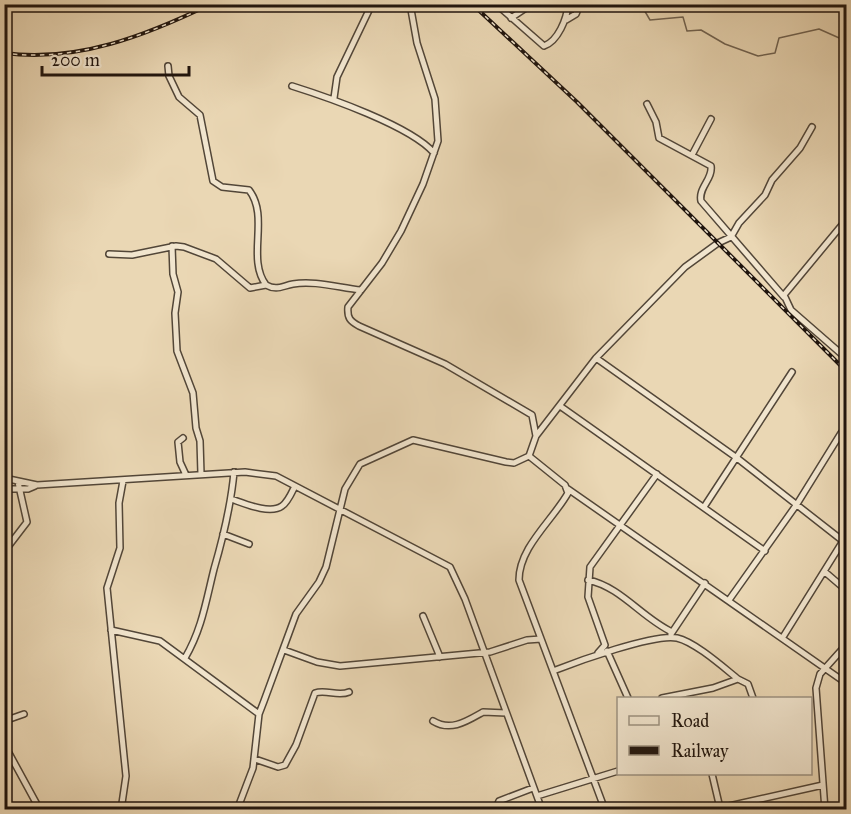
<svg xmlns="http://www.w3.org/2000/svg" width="851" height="814" viewBox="0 0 851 814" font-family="'IM FELL Great Primer',serif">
	<rect width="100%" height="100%" fill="#ead7b4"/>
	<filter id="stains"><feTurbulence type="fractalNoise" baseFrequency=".00333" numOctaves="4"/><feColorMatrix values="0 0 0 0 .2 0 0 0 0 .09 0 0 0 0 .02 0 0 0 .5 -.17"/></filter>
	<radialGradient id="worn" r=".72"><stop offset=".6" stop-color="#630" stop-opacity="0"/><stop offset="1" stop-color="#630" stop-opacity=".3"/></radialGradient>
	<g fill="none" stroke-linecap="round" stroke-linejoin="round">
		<path stroke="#706250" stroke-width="1.5" d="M645,4L643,8L650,20L683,17L687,31L701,30L725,44L758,56L775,53L779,38L819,29L846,41"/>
		<defs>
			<path id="minor" d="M410,4L417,43L435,99L438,141L423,184L401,231L382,263L348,307C347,318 350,321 359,326L445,364L532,415L536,436L529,456L565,485L568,493C553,520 519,547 519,580L605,810
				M496,4L544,46C558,41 567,19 568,4
				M511,18L532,4
				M566,20L576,14L580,4
				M168,66L169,76L179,97L200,115L213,181L222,187L249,190C270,217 246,258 266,285C277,291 282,286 293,284C314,280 340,288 361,290
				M292,86C327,97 411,126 434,153
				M334,98L337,77L372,4
				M647,104L656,122L659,138L711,166C713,179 698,188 701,201L784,297
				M692,155L711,119
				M846,220L784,295L791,310L846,358
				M172,246L173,274L178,292L175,313L177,351L193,393L196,428L200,441L201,474
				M109,254L132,255L176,246L184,247L216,259L250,288L266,285
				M596,358L737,458L843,541
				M560,406L765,551
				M536,436L596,358L685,267L718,243L731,237L739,223L765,195L772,180L800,148L812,127
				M183,438L178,442L180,462L186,475
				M4,478L37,485L245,472L276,476L450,567L465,599L542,810
				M4,489H28L35,486
				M568,489L846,683
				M231,499C243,503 270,515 282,506C288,502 292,492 295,486
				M704,507L792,372
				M223,534L249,544
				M4,552L27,522L18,482
				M825,572L846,590
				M588,580C621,587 642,618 672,632
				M729,600L797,504L841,433
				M423,616L440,657
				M111,630L160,641L259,714
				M671,634L705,583
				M783,637L846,536
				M284,650L317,662L340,666L490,652L527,640L541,639
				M607,651L628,698
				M598,653L605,645L588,597L590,567L657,474
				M185,658C202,629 206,601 214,569C223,538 231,505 234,472
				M553,671C576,662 655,633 677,638C695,642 723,667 738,679
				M662,698L713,688L738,679L748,684L753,698
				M4,721L24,714
				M433,721C451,732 467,721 483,712L506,713
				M4,744L40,810
				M255,759L278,767L285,765L296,745L315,693C326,689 338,697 349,692
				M712,774L720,808
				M537,796L618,771
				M121,810L126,776L107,588L120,548L119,503L123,481
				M237,810L253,768L259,714L264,701L296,614L319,582L326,567L345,489L360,464L413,440L506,462L514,463L529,456
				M495,810L499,801L533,788
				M711,810L823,785
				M825,810L816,688L820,674L846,645"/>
		</defs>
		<use href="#minor" stroke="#524638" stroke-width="8"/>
		<use href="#minor" stroke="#f1e5ce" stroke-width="5"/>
		<defs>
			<path id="rail" d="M472,4L577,102L846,371
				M4,53C77,63 147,35 211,4"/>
		</defs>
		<use href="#rail" stroke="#20150e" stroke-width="4"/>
		<use href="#rail" stroke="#f1e5ce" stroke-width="1.5" stroke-dasharray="4.5" stroke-linecap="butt"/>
	</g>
	<rect width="851" height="814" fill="none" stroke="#ead7b4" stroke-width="24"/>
	<rect x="6" y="6" width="839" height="802" fill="none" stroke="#20150e" stroke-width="3"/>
	<rect x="12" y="12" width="827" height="790" fill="none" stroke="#20150e" stroke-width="1.5"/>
	<rect x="617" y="697" width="195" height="78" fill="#f1e5ce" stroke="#9d9281" stroke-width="1.5"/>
	<rect x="629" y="716" width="30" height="9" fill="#f1e5ce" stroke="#9d9281" stroke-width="1.5"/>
	<text x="671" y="727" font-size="18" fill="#20150e">Road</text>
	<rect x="629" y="746" width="30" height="9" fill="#20150e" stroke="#9d9281" stroke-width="1.5"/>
	<text x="671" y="757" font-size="18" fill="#20150e">Railway</text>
	<path d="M42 66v9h147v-9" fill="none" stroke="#20150e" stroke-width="3"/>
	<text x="51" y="66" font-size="18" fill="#20150e" stroke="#f1e5ce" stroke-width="4.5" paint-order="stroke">200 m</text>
	<rect width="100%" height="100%" filter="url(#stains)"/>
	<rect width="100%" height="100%" fill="url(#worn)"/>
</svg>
